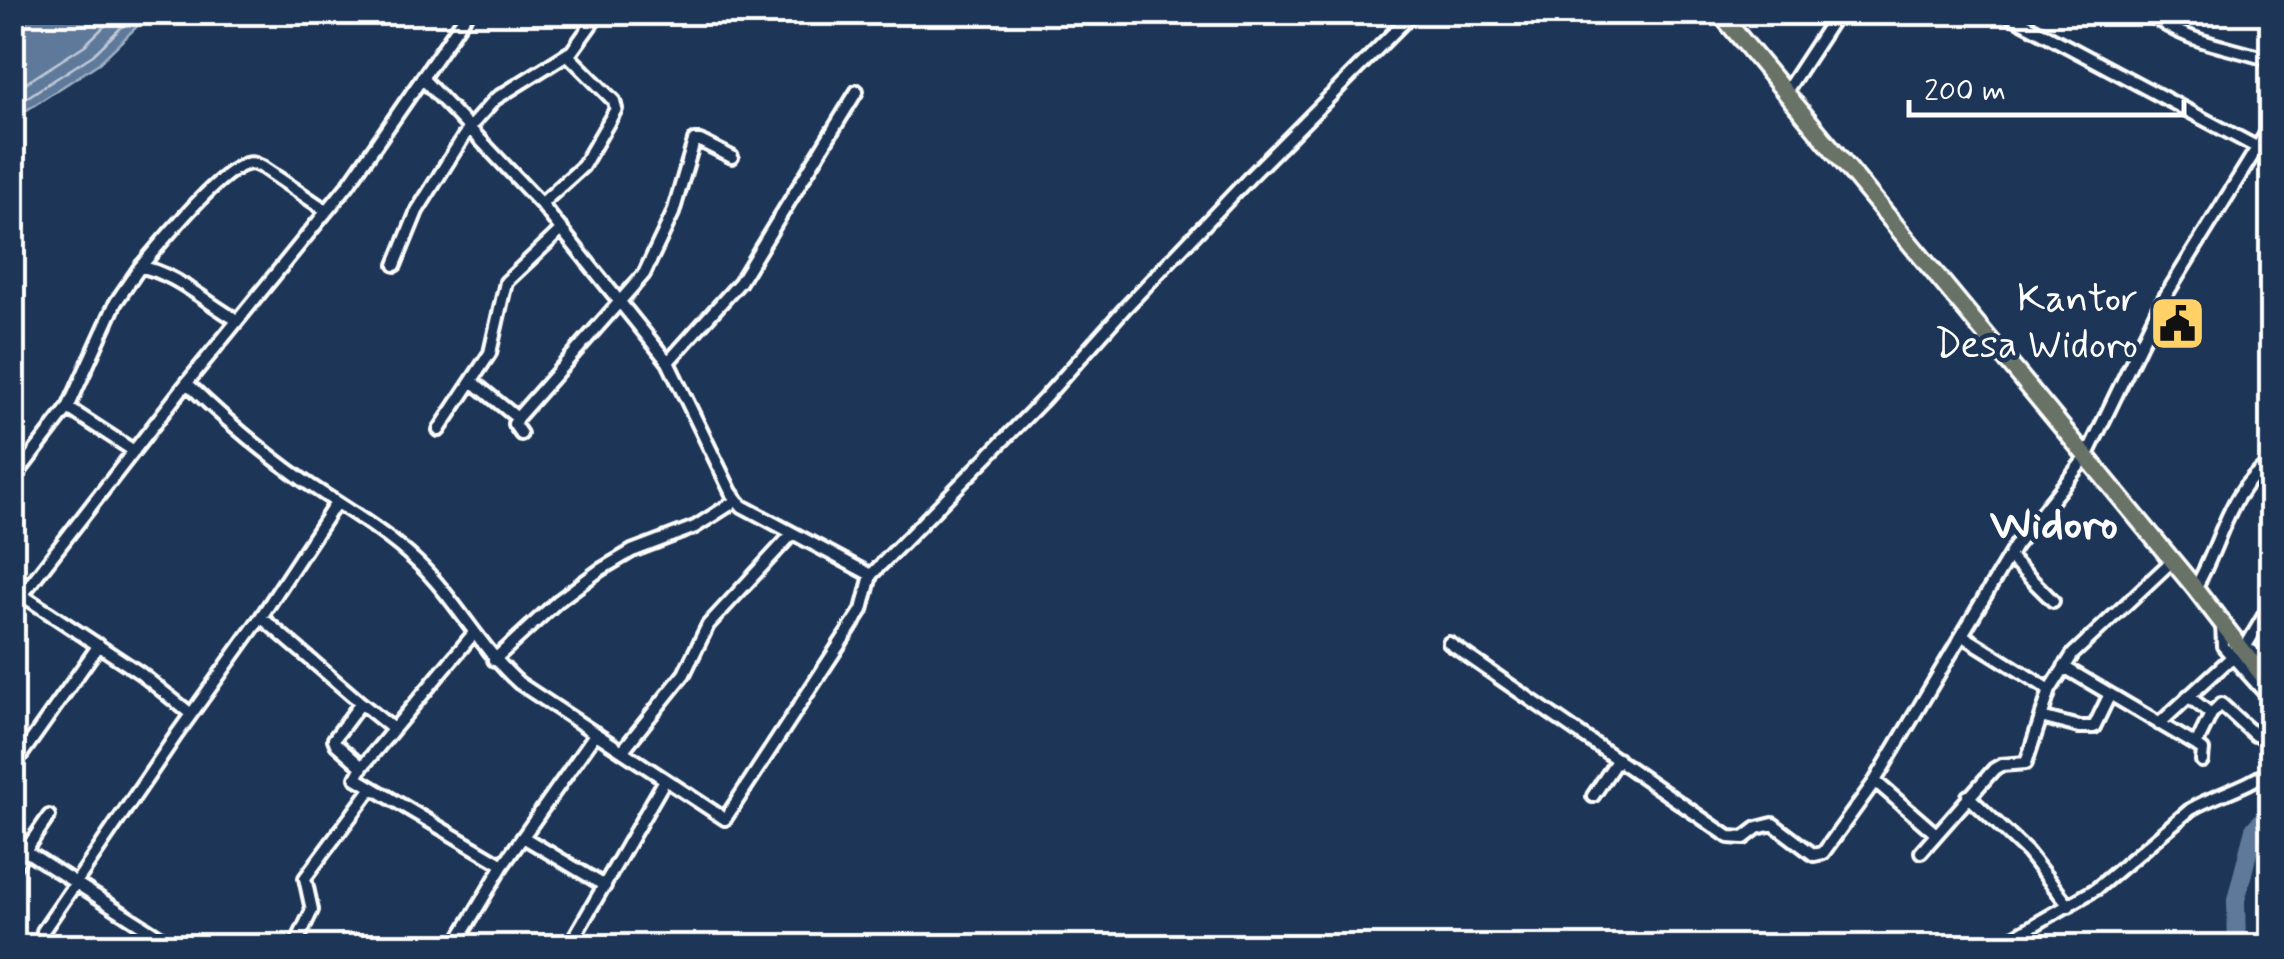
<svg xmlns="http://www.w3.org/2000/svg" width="2284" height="959" viewBox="0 0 2284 959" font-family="Mynerve,sans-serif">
	<rect width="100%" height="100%" fill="#1d3557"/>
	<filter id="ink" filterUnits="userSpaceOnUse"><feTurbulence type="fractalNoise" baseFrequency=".01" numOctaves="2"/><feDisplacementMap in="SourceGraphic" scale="20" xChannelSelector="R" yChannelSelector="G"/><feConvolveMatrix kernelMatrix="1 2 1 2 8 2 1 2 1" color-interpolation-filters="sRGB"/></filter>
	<g filter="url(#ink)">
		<path fill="#5e799b" stroke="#9eafc3" stroke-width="2.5" d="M37,13V12L151,13L99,63L13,119V31Z"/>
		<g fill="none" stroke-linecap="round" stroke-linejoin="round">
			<path stroke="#bfc9d7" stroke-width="2.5" d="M12,92L85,45L119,12
				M12,107L93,55L137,12"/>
			<path stroke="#5e799b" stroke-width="18" d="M2237,946L2236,900L2254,829L2272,810"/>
			<defs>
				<path id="street" d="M2003,12L2258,148
					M2148,12C2183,43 2229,46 2272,61
					M422,78L541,204L668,362L731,492L742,506L871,575
					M1785,93L1838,12
					M541,204L583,166L616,109L614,101L567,54
					M395,265L417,211L469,128L495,99L572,51L600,12
					M141,266C162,242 218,172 246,164C253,162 255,164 262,167L327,211
					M668,362L740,282L857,91
					M472,381L517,418L644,274L673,213L694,141H700L732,157
					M187,383C224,419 262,451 304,481C342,507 382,529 416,561C455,597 479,647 519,683L725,819L862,610L871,575L1043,400L1126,307L1250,177L1414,12
					M68,408L116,302L140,267C170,270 210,305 237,320
					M517,418L514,424L521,434
					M439,430L490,353L506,282L562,229
					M12,481L68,408L134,451
					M2009,557L2053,601
					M2195,588C2222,544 2226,491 2272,461
					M22,595L140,673L191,714
					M12,615L22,595L181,390L348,185L468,12
					M261,617L361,703L334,739L336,744L362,767
					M2222,623L2223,646L2272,701
					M474,633L362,767L356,778L503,865
					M1962,635L2050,690
					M1449,643L1729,837L1744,838L1757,828L1773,824L1814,855L1823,853L1875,781L2015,546L2086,457L2158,308L2272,124
					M2252,651L2272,672
					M2242,653L2272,602
					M494,660L558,601L600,570L632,551L695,527L737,500
					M2064,667L2196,745L2211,714L2221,704L2255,735L2272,723
					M2188,696L2211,714
					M361,703L393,729
					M2041,717L2079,727H2094L2109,696
					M2159,724L2232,657
					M2196,745L2203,750L2202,761
					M623,750L684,674L708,625L792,534
					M12,768L99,645
					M1875,781L1936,834
					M1593,796L1618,759
					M1968,796L2027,852L2069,906
					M523,837L605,886
					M12,842L174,946
					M1921,852L1994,769L2001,765L2026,763L2050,690L2073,654L2172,561
					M12,870L49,816
					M43,931L177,734L261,617L336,503
					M460,937L503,865L596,733
					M295,946L312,910L305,878L371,789
					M569,946L665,780
					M1998,946L2096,889L2191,809C2217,794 2246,788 2272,769"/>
				<path id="primary" d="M1719,12L2195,588L2272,688"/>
			</defs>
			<use href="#street" stroke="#fff" stroke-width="18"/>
			<use href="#primary" stroke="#fff" stroke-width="22"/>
			<use href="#street" stroke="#1d3557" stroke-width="10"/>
			<use href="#primary" stroke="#697266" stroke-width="15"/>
		</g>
	</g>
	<defs>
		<symbol id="civic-square" viewBox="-11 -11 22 22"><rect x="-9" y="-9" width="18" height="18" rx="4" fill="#ffd166" stroke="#1d3557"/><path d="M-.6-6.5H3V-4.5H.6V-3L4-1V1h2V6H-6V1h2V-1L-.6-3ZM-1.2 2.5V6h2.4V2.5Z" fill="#111"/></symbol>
	</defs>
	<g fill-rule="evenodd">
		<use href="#civic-square" x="2146" y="292" width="63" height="63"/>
	</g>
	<g text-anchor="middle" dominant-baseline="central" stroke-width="9" stroke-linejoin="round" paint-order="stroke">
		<g font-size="40" fill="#fff" stroke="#1d3557" text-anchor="end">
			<text x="2138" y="300">Kantor<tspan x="2138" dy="46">Desa Widoro</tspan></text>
		</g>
		<g font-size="45" font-weight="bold" fill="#fff" stroke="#1d3557">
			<text x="2054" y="525">Widoro</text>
		</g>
	</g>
	<rect width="2284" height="959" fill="none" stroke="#1d3557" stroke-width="50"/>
	<rect x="25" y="25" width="2234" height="909" fill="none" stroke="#fff" stroke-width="4" filter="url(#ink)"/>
	<path d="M1909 100v15h275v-15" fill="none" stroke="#ffffff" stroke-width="5"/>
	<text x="1924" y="100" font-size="30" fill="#ffffff" stroke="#1d3557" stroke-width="8" paint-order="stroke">200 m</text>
</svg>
